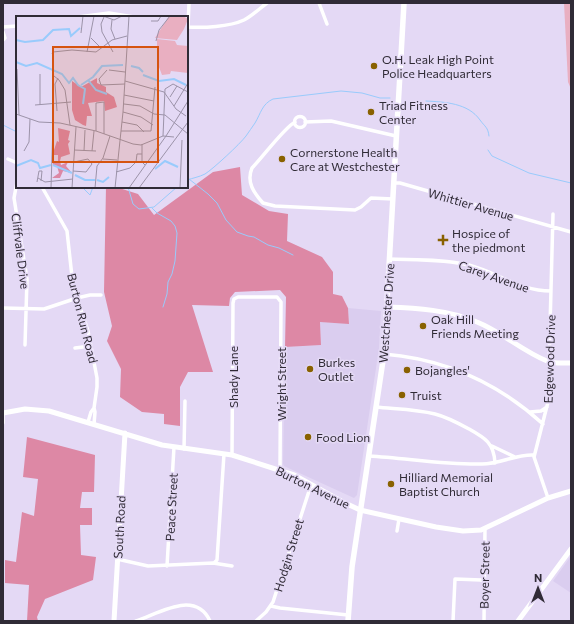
<svg xmlns="http://www.w3.org/2000/svg" width="574" height="624" viewBox="0 0 574 624" font-family="Commissioner,sans-serif">
	<rect width="100%" height="100%" fill="#e4d9f5"/>
	<path fill="#dacdef" d="M348,308L381,311L379,348L357,495L354,498L284,466L283,464L285,347L321,345L320,322L349,323Z
		M571,556V593L553,581Z"/>
	<path fill="#e9afc1" d="M564,3H571V89L568,82Z"/>
	<path fill="#dd88a5" d="M240,167L242,195L269,211L288,214L287,241L322,257L333,272V294L342,296L348,308L349,324L320,322L321,345L285,347L286,297L280,290L235,292L230,298L229,306L192,305L213,372H188L180,387V426L164,424V414L142,412L120,397L121,369L107,341L112,326L104,292L106,187H116L138,194L154,215L213,172Z
		M27,437L95,455L94,492H82L80,508H92V525H80L81,555L96,557L93,580L45,599L37,617L38,621H27L29,585L5,583V560L16,562L22,512L34,516L38,479L23,477Z"/>
	<g fill="none" stroke-linecap="round" stroke-linejoin="round">
		<path stroke="#99cbfc" stroke-width="1" d="M426,101C445,102 468,103 480,120C485,127 488,127 489,136
			M3,125L17,132
			M488,150L492,156L529,173L571,183
			M189,179L208,194L217,203L226,220L237,232L248,236L254,237L268,245L279,248L293,255
			M187,180C193,178 199,177 205,174C213,169 240,144 246,136C249,132 252,127 255,123C261,113 262,104 273,99L341,91L362,93L380,98H390
			M82,187L90,195L93,187
			M128,187L133,204L139,209L154,207L177,187
			M152,208L157,213L171,221L175,226L177,233L175,261L172,274L168,282L167,294L163,307"/>
		<path stroke="#fff" stroke-width="3.5" d="M319,3L327,24
			M78,17L109,13L134,17
			M3,27L17,26
			M187,27C203,28 229,27 244,20C252,16 259,9 267,3
			M188,27L189,3
			M3,32L5,38L3,40
			M294.5 122a5.5 5.5 0 1 1 11 0a5.5 5.5 0 1 1-11 0Z
			M295,122C284,128 262,158 252,168C246,182 254,193 263,203L275,206L355,210L361,207L371,198L393,199
			M305,122L331,121L396,136
			M8,159L17,163
			M17,182L14,198L27,279L25,345
			M394,183H400L571,232
			M42,187L67,231L73,286L88,331L97,378V387L94,408L95,412L94,424
			M389,259C415,260 444,259 469,265C498,273 521,291 551,291
			M3,308L44,309L77,298L90,295H101
			M75,348L91,346
			M384,354C445,359 498,383 543,424
			M376,407C395,409 416,409 435,414C447,417 458,423 469,429C485,438 494,443 495,463
			M530,412L541,411L547,407
			M88,422L91,412L94,408
			M3,423V413
			M492,446L515,457
			M184,449L185,401
			M232,455L233,303L234,299L238,297H277L281,302L280,469
			M369,456C406,458 445,465 482,464C500,464 516,454 534,455
			M548,498L534,457L548,402L553,214
			M397,531L399,519
			M117,559L148,566L213,563L232,566
			M214,563L217,560L224,454
			M167,566L174,447
			M271,606L280,608L348,615
			M136,621C158,614 195,589 210,621
			M256,621L266,612L273,602L311,485
			M453,621L455,579L481,580L484,581
			M484,621L485,528"/>
		<path stroke="#fff" stroke-width="5" d="M387,307C417,308 449,310 477,322C502,332 522,351 547,361C554,364 563,363 571,363
			M3,413L25,409L49,411L162,445L232,455L294,475L343,502L360,510L436,527L463,531L481,530L548,498L571,491
			M114,621L125,433
			M518,621L571,549"/>
		<path stroke="#fff" stroke-width="5.5" d="M348,621L352,567L384,354L404,3"/>
	</g>
	<g fill="#896100" stroke="#e4d9f5" stroke-width="1.5">
		<circle cx="374" cy="66" r="4"/>
		<circle cx="371" cy="112" r="4"/>
		<circle cx="282" cy="159" r="4"/>
		<path d="M441 234h4v4h4v4h-4v4h-4v-4h-4v-4h4z"/>
		<circle cx="423" cy="326" r="4"/>
		<circle cx="310" cy="369" r="4"/>
		<circle cx="407" cy="370" r="4"/>
		<circle cx="402" cy="395" r="4"/>
		<circle cx="308" cy="437" r="4"/>
		<circle cx="391" cy="484" r="4"/>
	</g>
	<g text-anchor="middle" dominant-baseline="central" stroke-width="3" stroke-linejoin="round" paint-order="stroke">
		<g font-size="12" fill="#302b36" stroke="#e4d9f5" text-anchor="start">
			<text x="382" y="59">O.H. Leak High Point<tspan x="382" dy="14">Police Headquarters</tspan></text>
			<text x="379" y="105">Triad Fitness<tspan x="379" dy="14">Center</tspan></text>
			<text x="290" y="152">Cornerstone Health<tspan x="290" dy="14">Care at Westchester</tspan></text>
			<text x="452" y="233">Hospice of<tspan x="452" dy="14">the piedmont</tspan></text>
			<text x="431" y="319">Oak Hill<tspan x="431" dy="14">Friends Meeting</tspan></text>
			<text x="318" y="362">Burkes<tspan x="318" dy="14">Outlet</tspan></text>
			<text x="415" y="370">Bojangles'</text>
			<text x="410" y="395">Truist</text>
			<text x="316" y="437">Food Lion</text>
			<text x="399" y="477">Hilliard Memorial<tspan x="399" dy="14">Baptist Church</tspan></text>
		</g>
		<g font-size="12" fill="#302b36" stroke="#e4d9f5">
			<text transform="translate(471 204) rotate(16)">Whittier Avenue</text>
			<text transform="translate(21 251) rotate(83)">Cliffvale Drive</text>
			<text transform="translate(494 276) rotate(19)">Carey Avenue</text>
			<text transform="translate(386 313) rotate(-86)">Westchester Drive</text>
			<text transform="translate(83 318) rotate(76)">Burton Run Road</text>
			<text transform="translate(549 359) rotate(-88)">Edgewood Drive</text>
			<text transform="translate(233 377) rotate(-90)">Shady Lane</text>
			<text transform="translate(281 384) rotate(-90)">Wright Street</text>
			<text transform="translate(313 487) rotate(26)">Burton Avenue</text>
			<text transform="translate(171 507) rotate(-87)">Peace Street</text>
			<text transform="translate(119 527) rotate(-87)">South Road</text>
			<text transform="translate(288 555) rotate(-73)">Hodgin Street</text>
			<text transform="translate(484 575) rotate(-89)">Boyer Street</text>
		</g>
	</g>
	<g transform="translate(16 16)">
		<rect width="172" height="172" fill="#e4d9f5"/>
		<path d="M153,0H167L172,3L168,13L161,24L139,22ZM141,23L159,25L161,29L172,30V57L155,55L154,58L146,59L141,46Z" fill="#e9afc1"/>
		<path d="M81,62V67L90,71V76L98,81L101,91L89,95L88,85L72,87L76,100H71L70,110L67,109L59,104L56,94V65L65,71ZM42,112L54,115L52,124L54,125L52,128L54,138L45,141L44,145L45,149L52,146L50,150L56,157L47,155L44,162H36L43,157L41,150H37V147H42V139H38V134L41,125L43,126Z" fill="#dd88a5"/>
		<path fill="none" stroke="#99cbfc" stroke-width="2" d="M0,24L9,26L27,24L37,14L53,13L55,20L64,12M0,46L10,50L21,47L46,58L53,67L57,62L62,69L69,73L67,88M115,50L123,52L127,56M127,59L143,65L158,63L170,69M72,64L80,74L91,78M65,69L77,61L86,50L107,49M37,149L56,157M0,150L15,144L22,147L24,152L35,149M139,153L149,145L162,151M59,159L69,164H79M81,164L87,166L93,161"/>
		<path fill="none" stroke="#9c93a9" stroke-width="1" d="M87,0L98,4L106,0M88,1L85,8L86,16L97,36M96,4L95,13L99,23M135,5H142L145,0M65,17L67,0M75,22L85,32M140,25L143,14L154,0M37,36V39L36,38L37,36L56,34L80,36L96,24L111,20M71,36L78,0M1,53L3,99M91,54L83,63L85,69L109,68M93,54L109,56M38,60L43,64L49,74L54,109M109,65L148,76L160,93L170,100M108,79L138,85M154,81L161,70M108,88L124,90L138,98L149,99L172,118M19,89L55,86M24,89V58M158,90L172,67M41,95L39,68L42,62M107,96L125,101L137,109M0,98L23,106L44,107L80,115L117,128L125,129L147,120L158,121M106,106L121,109L128,116M80,115V87L88,86V118M105,115H135M135,115L139,71M147,120L149,73L157,68L172,76M126,128V146L129,149M58,134L80,135M8,135L13,126L14,103M68,135L69,114M76,135L78,115M87,143L101,144M57,155L70,156L76,148L72,143L58,146M100,156L114,152L120,146L121,138H126M22,162L29,166L57,163M21,166L23,155H26L25,165M35,172L37,107M56,172L60,111M79,172L81,150L87,142L94,120M99,172L107,96L113,0M113,172L150,120L172,85M123,172L172,106M164,172L166,124"/>
		<path fill="#d65410" fill-opacity="0.15" stroke="#d65410" stroke-width="2" d="M37,31H142V146H37Z"/>
		<rect width="172" height="172" fill="none" stroke="#302b36" stroke-width="2"/>
	</g>
	<rect width="574" height="624" fill="none" stroke="#302b36" stroke-width="8"/>
	<g transform="translate(538 588)" stroke="#e4d9f5" stroke-width="3" paint-order="stroke">
	<path d="M0-3L7 15L0 10L-7 15Z" fill="#302b36"/>
	<text y="-6" font-size="11" font-weight="bold" text-anchor="middle" fill="#302b36">N</text>
	</g>
</svg>
